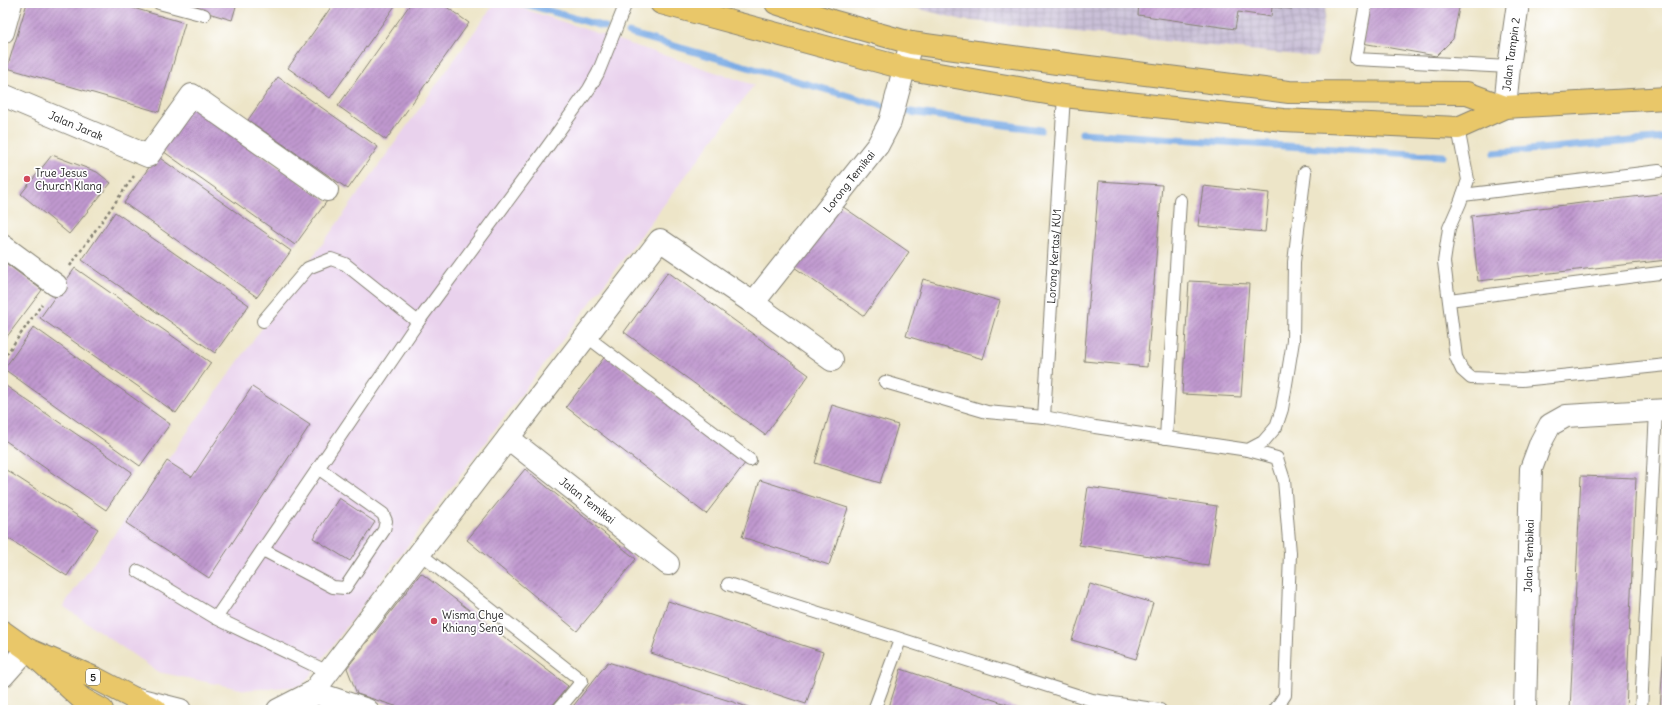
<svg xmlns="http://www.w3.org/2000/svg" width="1670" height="713" viewBox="0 0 1670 713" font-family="Delius,sans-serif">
	<defs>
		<pattern id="industrial-grid" width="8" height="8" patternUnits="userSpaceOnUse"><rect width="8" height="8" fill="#c9bfd7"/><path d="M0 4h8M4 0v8" fill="none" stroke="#aca4b8"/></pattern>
		<pattern id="building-hatch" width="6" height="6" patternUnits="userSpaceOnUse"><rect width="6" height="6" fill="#c098cf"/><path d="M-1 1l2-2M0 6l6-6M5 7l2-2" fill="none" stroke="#9b7ba7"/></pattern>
	</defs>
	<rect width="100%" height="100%" fill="#fff"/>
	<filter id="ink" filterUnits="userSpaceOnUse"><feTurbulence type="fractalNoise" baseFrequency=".025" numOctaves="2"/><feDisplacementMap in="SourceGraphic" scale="8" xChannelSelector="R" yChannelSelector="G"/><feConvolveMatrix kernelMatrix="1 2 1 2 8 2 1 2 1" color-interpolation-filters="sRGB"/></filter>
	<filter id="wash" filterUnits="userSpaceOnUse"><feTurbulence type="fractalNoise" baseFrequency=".012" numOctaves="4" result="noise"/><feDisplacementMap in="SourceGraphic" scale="16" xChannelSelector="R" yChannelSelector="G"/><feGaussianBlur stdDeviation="0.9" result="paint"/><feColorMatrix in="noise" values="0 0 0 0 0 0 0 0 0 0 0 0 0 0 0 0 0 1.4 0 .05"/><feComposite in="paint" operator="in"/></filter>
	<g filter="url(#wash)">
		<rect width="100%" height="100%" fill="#ede5c8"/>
		<path fill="#e9d2ed" d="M495,3H506L754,85L302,686L246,690L158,672L63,606Z"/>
		<path fill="url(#industrial-grid)" d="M896,3H1327L1317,57L963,20Z"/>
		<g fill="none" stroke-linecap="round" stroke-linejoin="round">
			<path stroke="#7aabe5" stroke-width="7" d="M522,3L605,27
				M629,33L887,107
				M903,111L1041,130
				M1082,133L1443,156
				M1494,153L1667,138"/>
		</g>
		<g id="blocks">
			<path fill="url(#building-hatch)" d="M27,3H116L185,23L159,112L7,68Z
				M174,3H237L232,20Z
				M334,3H397L330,98L288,68Z
				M411,3H441L469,23L386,140L338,106Z
				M1139,3H1293L1292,9L1272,7L1271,17L1238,12L1235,29L1138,15Z
				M1370,3H1460L1453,39L1436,56L1362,43Z
				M278,77L378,147L348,189L248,120Z
				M191,105L327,201L295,245L160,149Z
				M52,155L97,172L111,183L69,234L21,194Z
				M157,156L291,251L257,297L124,203Z
				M1099,181L1162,185L1147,367L1084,361Z
				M1203,186L1269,193L1265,232L1198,226Z
				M1667,193V260L1478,281L1471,216Z
				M839,204L909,252L864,316L794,267Z
				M115,212L249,305L215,353L82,260Z
				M3,261L42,290L3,342Z
				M75,268L211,363L176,413L40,318Z
				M668,272L809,375L765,435L624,332Z
				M923,279L1000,301L983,359L906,336Z
				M1189,281L1249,284L1241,397L1182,394Z
				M34,327L170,424L140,466L4,369Z
				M606,355L746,462L706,514L566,407Z
				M3,384L132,472L106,510L3,439Z
				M252,387L310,425L209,578L126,523L167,461L192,477Z
				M832,405L898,425L880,483L815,463Z
				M3,468L98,529L67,576L3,535Z
				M525,469L636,559L577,631L467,540Z
				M1581,476L1636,478L1626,710H1570Z
				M760,480L848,508L829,565L742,537Z
				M1088,487L1217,506L1208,565L1079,545Z
				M339,498L375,522L350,561L313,538Z
				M421,573L568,686L549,710H408L357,694L347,668Z
				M1090,584L1153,603L1136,659L1072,640Z
				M668,601L823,652L806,704L651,653Z
				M1666,611H1667V710H1660Z
				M608,662L733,702L756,710H570Z
				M901,669L1024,710H888Z"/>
		</g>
	</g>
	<g filter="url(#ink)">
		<use href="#blocks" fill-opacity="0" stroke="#848072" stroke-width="1"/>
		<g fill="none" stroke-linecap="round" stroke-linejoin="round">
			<defs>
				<g id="lane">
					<path d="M159,3L204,15"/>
					<path d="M1366,3L1356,59L1509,67"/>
					<path d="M1458,128L1468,180L1460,203L1449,228L1444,262L1456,357L1462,370L1471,378L1522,380L1667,365"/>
					<path d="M1463,195L1659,171"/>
					<path d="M1449,300L1667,272"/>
					<path d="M263,321L308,268L331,259L345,264L418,322"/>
					<path d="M586,336L750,460"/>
					<path d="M885,382L987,412L1044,417L1095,427L1248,450L1263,442L1276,427L1282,409L1293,341L1294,262L1305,172"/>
					<path id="s1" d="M1044,417L1064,96"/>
					<path d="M1166,438L1180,200"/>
					<path d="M1248,450L1277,458L1284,480L1290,553L1285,695L1275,710"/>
					<path d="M263,550L333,587L345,588L384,530L386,521L383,514L318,468"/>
					<path d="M419,553L582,681L558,710"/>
					<path d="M138,571L216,618L328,672"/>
					<path d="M728,584L1092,700L1160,710"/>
					<path d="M216,618L418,322L543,153L589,89L598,73L626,3"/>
					<path d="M874,710L900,640"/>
					<path d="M1641,710L1656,411"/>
				</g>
				<g id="street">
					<path d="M3,32L11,3"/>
					<path id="s2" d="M3,95L148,156L192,95L327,190"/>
					<path id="s3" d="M1505,107L1509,67L1518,3"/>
					<path d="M3,246L56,285"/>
					<path id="s4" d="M753,303L878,145L890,122L911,43"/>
					<path id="s5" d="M508,438L668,564"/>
					<path d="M3,676L27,649"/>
					<path d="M137,699L180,710"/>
					<path d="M278,710L313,692L300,710"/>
					<path d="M367,710L313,692L660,240L753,303L832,360"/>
					<path id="s6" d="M1525,710L1531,469L1541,442L1550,425L1566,416L1667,410"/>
				</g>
				<path id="primary" d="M661,3L904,68L1064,96L1283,120L1458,128L1505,107L1667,98
					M776,3L832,21L911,43L1057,63L1289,92L1467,93L1505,107"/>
				<path id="highway" d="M3,632L27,649L82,699L102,710
					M27,649L97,679L156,710"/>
			</defs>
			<use href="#lane" stroke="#848072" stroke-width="14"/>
			<use href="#street" stroke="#848072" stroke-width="24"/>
			<use href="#primary" stroke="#848072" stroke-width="24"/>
			<use href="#highway" stroke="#848072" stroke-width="24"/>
			<path stroke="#848072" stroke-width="2.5" stroke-dasharray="3 3" stroke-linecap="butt" d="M70,266L134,176
				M3,359L42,304"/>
			<use href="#lane" stroke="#fff" stroke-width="12"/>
			<use href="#street" stroke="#fff" stroke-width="22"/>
			<use href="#primary" stroke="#e9c769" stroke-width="22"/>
			<use href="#highway" stroke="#e9c769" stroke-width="22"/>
		</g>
	</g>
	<g fill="#d1495b" stroke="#fff" stroke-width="1.5">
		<circle cx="27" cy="179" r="4"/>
		<circle cx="434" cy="621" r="4"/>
	</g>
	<g text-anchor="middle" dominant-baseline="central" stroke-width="3.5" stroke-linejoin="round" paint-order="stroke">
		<rect fill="#fff" stroke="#606060" stroke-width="1" x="86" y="669" width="14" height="16" rx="3"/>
		<g font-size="10" font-weight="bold" fill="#1c1c1c">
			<text x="93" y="677">5</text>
		</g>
		<g font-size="11" fill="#1c1c1c" stroke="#fff">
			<text stroke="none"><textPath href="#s3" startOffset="53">Jalan Tampin 2</textPath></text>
			<text stroke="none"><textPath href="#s2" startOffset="79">Jalan Jarak</textPath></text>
			<text stroke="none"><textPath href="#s4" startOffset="155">Lorong Temikai</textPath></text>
			<text stroke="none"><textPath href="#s1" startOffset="161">Lorong Kertas/ KU1</textPath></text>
			<text stroke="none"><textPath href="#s5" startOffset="101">Jalan Temikai</textPath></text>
			<text stroke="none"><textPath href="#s6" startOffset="154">Jalan Tembikai</textPath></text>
		</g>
		<g font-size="11" fill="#1c1c1c" stroke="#fff" text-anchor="start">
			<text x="35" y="173">True Jesus<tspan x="35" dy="13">Church Klang</tspan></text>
			<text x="442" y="615">Wisma Chye<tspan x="442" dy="13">Khiang Seng</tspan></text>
		</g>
	</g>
	<rect width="1670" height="713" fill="none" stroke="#fff" stroke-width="16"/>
</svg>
